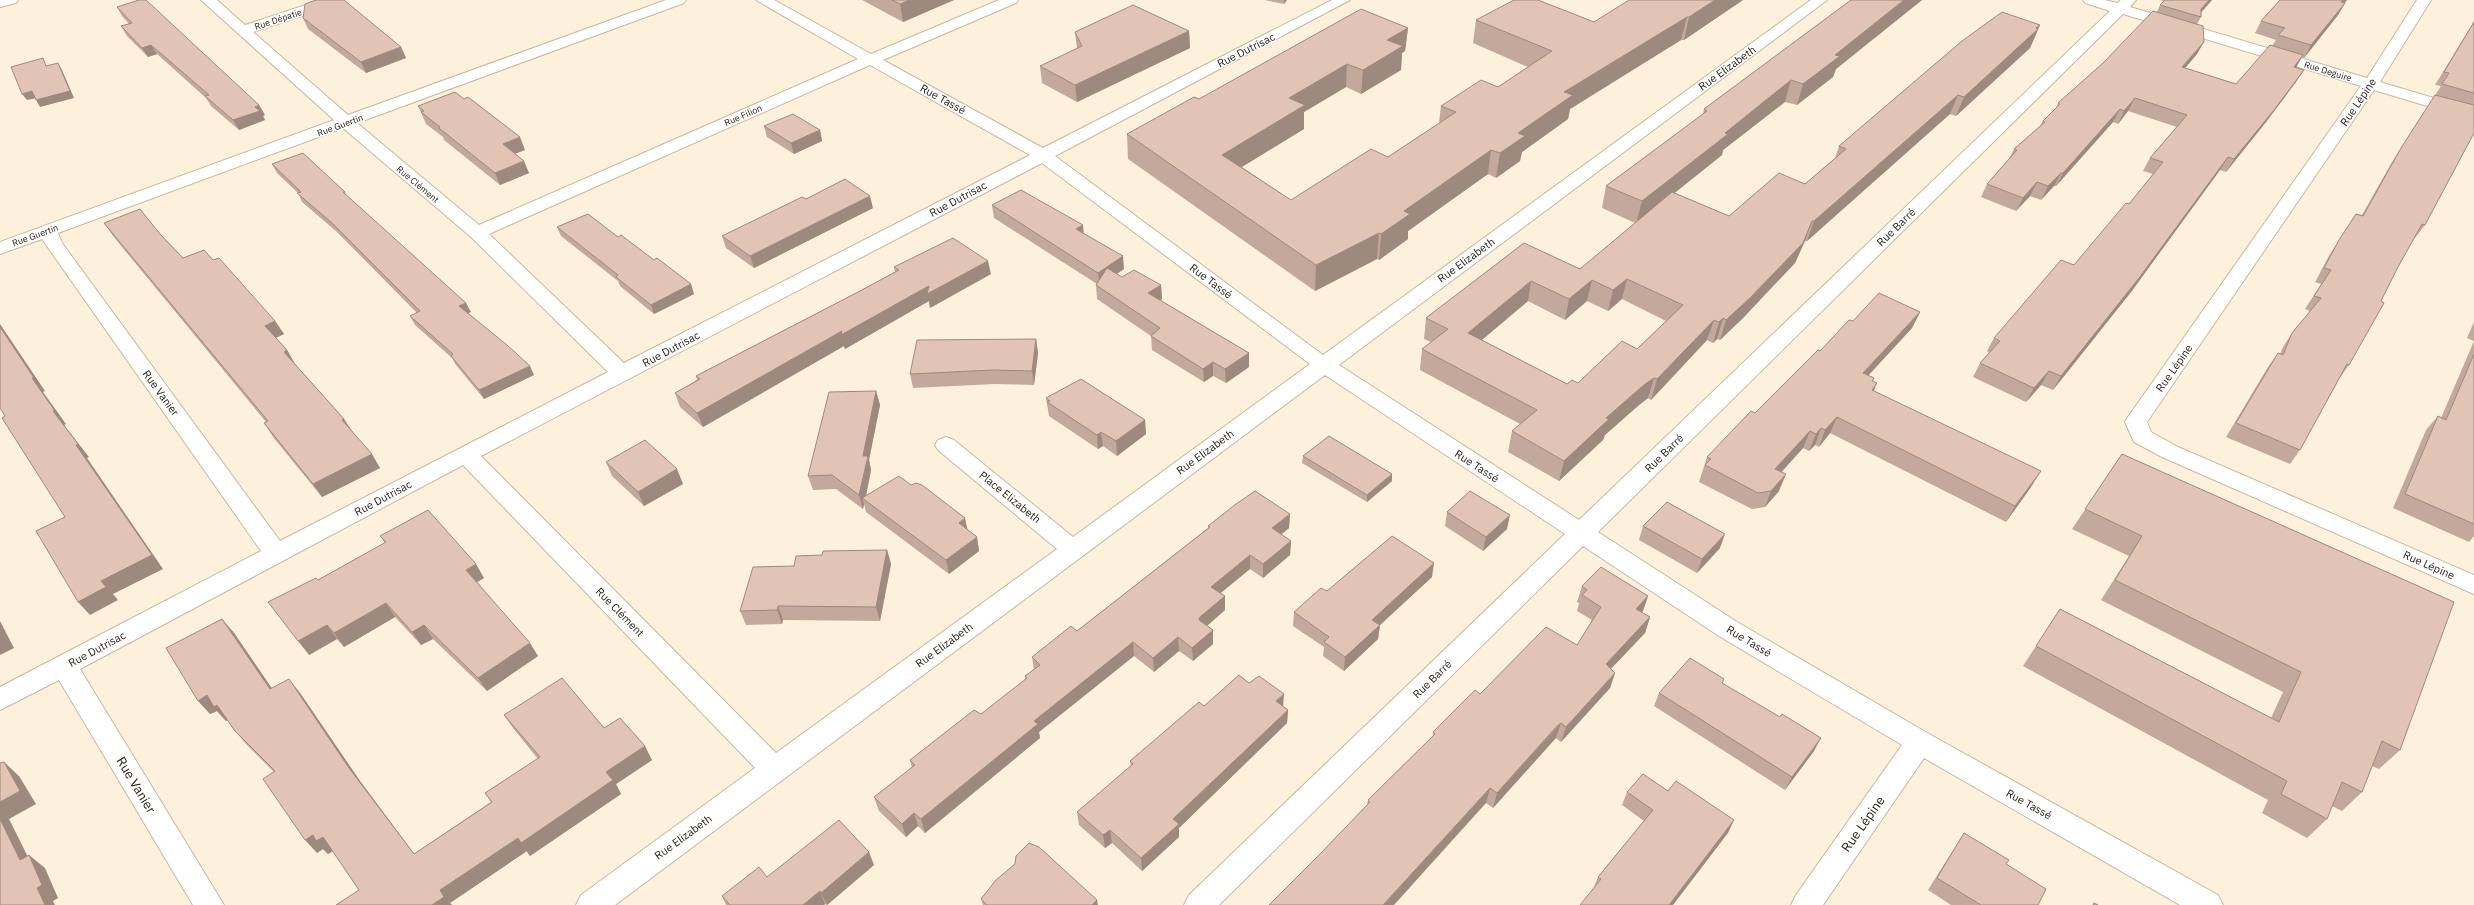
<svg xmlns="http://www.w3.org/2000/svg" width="2474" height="905" viewBox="0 0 2474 905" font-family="'IBM Plex Sans',sans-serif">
	<rect width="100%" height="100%" fill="#fef1db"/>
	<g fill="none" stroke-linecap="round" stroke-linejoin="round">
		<defs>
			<path id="minor" d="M0,0H18L16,3L0,7Z
				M201,0H217L245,25L321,0H343L341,3L253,32L348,115L666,0H686L684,3L357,123L479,225L858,59L756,0H774L871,54L999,0H1018L1016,3L883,60L1043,148L1332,0H1350L1055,156L1323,355L1811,0H1827L1339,365L1579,520L2110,11L2085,3L2083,0H2105L2117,3L2121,0H2136L2130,7L2367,78L2417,0H2431L2380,82L2474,110V120L2374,90L2147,422L2151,432L2178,447L2474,575V594L2162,457L2134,442L2125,422L2128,417L2361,86L2123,14L1598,532L1737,622L1929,734L2218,895L2223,905H2180L1924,758L1823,905H1791L1796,895L1902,745L1719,636L1583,546L1219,905H1184L1189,895L1565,534L1325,375L615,905H576L581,895L755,768L463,465L80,669L224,905H193L59,680L0,710V687L261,551L42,239L0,254V242L334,120ZM870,65L1030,155L624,363L489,234ZM343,128L471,237L608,372L280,541L62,243L58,233ZM1042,163L1310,364L1073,537L954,440L946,437L938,440L935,445L938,450L1057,549L776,753L481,456Z"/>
		</defs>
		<use href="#minor" stroke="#c7b89e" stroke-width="2"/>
		<use href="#minor" fill="#fff" fill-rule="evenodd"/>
	</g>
	<path fill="#c2a99c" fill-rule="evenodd" d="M862,0H954L903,22Z
		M1264,0H1287L1284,4Z
		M1743,0L1684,40H1681L1570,109L1568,119L1522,152L1520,161L1496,178L1488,174L1408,231V239L1379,260L1377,259L1315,291L1128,159L1127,134L1199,99L1408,28L1405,51L1402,53L1401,70L1361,94L1346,87L1304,112V129L1242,167L1291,200L1388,157L1439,123L1441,106L1498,87L1528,67L1473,43L1476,20L1594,22Z
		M1851,0H1922L1836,69L1833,77L1797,105L1785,102L1723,150L1722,155L1674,193L1729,216L1805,184L1835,158L1839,146L2040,25L2030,48L1956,116L1950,114L1807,241H1805L1795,263L1743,318L1720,340L1717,339L1713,343L1707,340L1651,400L1648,398L1639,405L1605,435L1603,440L1559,481L1508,452L1512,431L1520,424L1420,370L1422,349L1431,342L1424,339L1426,318L1524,243L1580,269L1635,223L1602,208L1606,186L1703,114L1704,109ZM1622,299L1666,321L1637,349L1578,383L1567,384L1482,340L1528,301L1565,320L1587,301L1608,311Z
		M2160,0H2212L2201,12V17L2197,24V54L2185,68L2236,84L2272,46L2276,40L2255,33L2261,21L2280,0H2347L2345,3L2338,15L2304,58L2302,57L2296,67V82L2266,122L2226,172L2220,170L2131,292L2053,390L2041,385L2026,402L1973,377L1980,363L1989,353L1987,351L1994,338L2074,265L2129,204L2153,174L2143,171L2150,158L2177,127L2128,111L2118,124L2113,122L2056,186H2054L2041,200L2030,196L2016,211L1981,197L1987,184L2009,159L2014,149L2040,126L2043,121L2056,108L2058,103L2103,63L2157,12L2160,5L2163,1Z
		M117,7L259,105L265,115L263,116L265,120L239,130L211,106L206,98L157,54L148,57L127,36L121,26L129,24L122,16Z
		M303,18L401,47L406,58L366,73L308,29Z
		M2474,21V133L2425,225L2415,238H2414L2398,267L2349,365L2339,379L2300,450L2290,464L2226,437L2268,367L2278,353L2280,354L2283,347L2292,333L2310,311L2305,309L2321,284L2315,282L2330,254L2356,214L2362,215L2392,162L2441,86L2435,85Z
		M1189,31L1190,48L1077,102L1042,83L1040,66L1077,49L1075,32Z
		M418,106L525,150L515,154L529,173L500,185L444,140L443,137L426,124Z
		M764,126L820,130L822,141L794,154L767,137Z
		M272,164L345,192L347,196L471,312L468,313L534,375L484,399L456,365L452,358L415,325L410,316L417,313L337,232L302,202L298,193L277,173Z
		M806,199L873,208L754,268L726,248L722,236Z
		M992,205L1083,233L1124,269L1116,274L1122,277L1161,285L1162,299L1160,300L1249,353V367L1226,383L1213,376L1204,382L1152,350L1151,336L1097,299L1096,285L1097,284L994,218Z
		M104,223L160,234L183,258L213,260L275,321L284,334L276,338L287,350L295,364L344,419L352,431L380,468L322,497L273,437L264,423L266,422L113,236Z
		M557,227L618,237L694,294L654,314L620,286L618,281L561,236Z
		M894,267L991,274L930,308L929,301L845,349L844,346L703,427L680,407L675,393L697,380L696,376L860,291L895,272Z
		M1920,312L1912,328L1868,375L1873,381L1874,391L2031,487L2006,522L1830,433L1819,447L1815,445L1809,451L1803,448L1781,472L1779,491L1765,507L1752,509L1699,482L1707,457L1755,413L1820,351L1853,321Z
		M2474,322V536L2469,542L2393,508L2426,430L2438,416L2441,418L2474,341L2467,338Z
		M1036,339L1038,353L1034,385L995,384L913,388L910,374Z
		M876,391L880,405L869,460L871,470L866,496L967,529L977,537L979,551L949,574L866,512L864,504L863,509L836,489L813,490L808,476Z
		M1046,398L1145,420L1146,434L1117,456L1103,446L1098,449L1049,416Z
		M2122,454L2400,750L2379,769L2372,766L2362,792L2342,811L2332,806L2327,819L2307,838L2262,813L2268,800L2023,666L2060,609L2271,718L2283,692L2101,600L2129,556L2072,529Z
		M1303,456L1392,481L1367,502L1302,463Z
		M606,462L683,484L644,506L612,476Z
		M1447,512L1507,529L1483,551L1445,526Z
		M1290,514L1289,528L1281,534L1291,541L1290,555L1263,578L1250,569L1220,593L1225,596V610L1207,626L1213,644L1193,661L1179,651L1154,672L1134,656L1039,732L1040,738L925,833L918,826L906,837L879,811L874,797L912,768L910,760L981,714L1025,680V676L1034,670L1032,657L1077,631L1208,528V526Z
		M1643,526L1720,548L1697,573L1639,540Z
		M380,536L484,578L477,582L538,656L487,691L433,639L421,645L395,617L344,647L337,639L309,655L318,580L385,543Z
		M887,550L891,564L880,621L783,620L782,624L746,625L740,611L794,566L822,555Z
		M1432,577L1380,625L1378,639L1344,671L1323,656L1324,647L1293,626L1294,612L1327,591Z
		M1582,586L1648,596L1643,611L1642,612L1650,617L1645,633L1611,669L1615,673L1610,688L1561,742L1556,738L1553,741L1493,808L1486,803L1319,855L1367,805L1368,800L1433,736V732L1480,694L1577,645L1592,620L1577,611L1579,603L1577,602Z
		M222,619L234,633L272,689L300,693L360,781L414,854L491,802L485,793L538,759L513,728L504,715L604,728L652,760L616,784L621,794L530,856L527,851L450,903L452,905H336L359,890L333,851L328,854L323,849L317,853L274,772L247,745L235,731L227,720L226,721L217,711L210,714Z
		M1249,683L1288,710L1287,723L1179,828V837L1142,871L1112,843L1105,848L1079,825L1077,812L1131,766L1130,761L1204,706Z
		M1722,683L1814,751L1785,790L1654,706L1659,693Z
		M1627,792L1728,833L1594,887L1598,877L1644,821L1622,805Z
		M1964,833L2006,864L2038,905H1951L1928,890L1955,847Z
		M874,865L827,905L825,904L824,905H726L722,896L767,877Z
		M981,899L1098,905H983Z"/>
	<path fill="#9e897f" d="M910,0H954L903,22L900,4Z
		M1284,0H1287L1284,4Z
		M1715,0H1743L1684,40L1689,17Z
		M1904,0H1922L1836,69L1833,77L1797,105L1803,84L1835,55Z
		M2209,0H2212L2198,16L2201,9Z
		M2343,0H2347L2334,14L2341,2Z
		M2345,3L2338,15L2304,58L2311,45Z
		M1687,17L1681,40L1570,109L1568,119L1522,152L1520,161L1496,178L1500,153L1518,133L1564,92Z
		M2040,25L2030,48L1956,116L1964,97Z
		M1408,28L1405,51L1402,53L1401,70L1361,94L1363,70L1387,40Z
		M1189,31L1190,48L1077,102L1075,85Z
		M2204,42L2197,54L2175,80L2182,67Z
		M151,45L157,54L148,57L142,48Z
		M401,47L406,58L366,73L361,62Z
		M2303,55L2296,68L2294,67Z
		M58,63L62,70L74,98L40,107L36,100Z
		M1347,64L1346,87L1304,112V129L1222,179V155L1289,98Z
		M2304,70L2296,82L2266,122L2226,172L2234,159Z
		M1791,80L1785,102L1723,150L1722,155L1636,224L1642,201L1725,133Z
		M32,91L37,98L27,100L22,94Z
		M1958,95L1950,114L1807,241L1814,221Z
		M2135,98L2128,111L2118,124L2124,111Z
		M259,105L265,115L263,116L265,120L239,130L233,120L255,107Z
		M2120,109L2113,122L2056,186L2063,173Z
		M820,130L822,141L794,154L791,143Z
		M520,137L525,150L508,156L503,144Z
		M1491,150L1488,174L1408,231V239L1379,260L1381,234L1404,211Z
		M2228,157L2220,170L2131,292L2053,390L2061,376Z
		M524,161L529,173L500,185L495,173Z
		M2061,173L2054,186L2041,200L2048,186Z
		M2037,182L2030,196L2016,211L2023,198Z
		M870,196L873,208L754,268L750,256Z
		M1812,221L1805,241L1795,263L1743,318L1720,340L1726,320Z
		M1083,225L1084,237L1076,229Z
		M1379,233L1377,259L1315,291L1316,265Z
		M1123,256L1124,269L1100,285L1098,273Z
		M988,261L991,274L930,308L929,301L845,349L844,346L703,427L697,413L842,331L925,288Z
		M1627,279L1622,299L1608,311L1613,290Z
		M1592,280L1587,301L1565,320L1569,299Z
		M1531,281L1528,301L1465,354L1468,333Z
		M691,284L694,294L654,314L651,305Z
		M1161,285L1162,299L1149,306L1148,293Z
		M466,303L471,312L463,315L459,306Z
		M1920,312L1912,328L1856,389L1863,373Z
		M1723,318L1717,339L1713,343L1719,322Z
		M1714,320L1707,340L1651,400L1657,379Z
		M275,321L284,334L273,339L265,326Z
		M0,324L45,391L43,392L66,424L64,425L89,457L87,458L163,569L113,594L118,600L90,615L78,602L101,581L32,378L0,327Z
		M1036,339L1038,353L1034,385L1032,371Z
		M287,350L295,364L292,365L284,352Z
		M1249,353V367L1226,383L1225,369Z
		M1213,362V376L1204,382L1203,369Z
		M530,366L534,375L484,399L479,390Z
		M2049,371L2041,385L2026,402L2034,388Z
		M1654,378L1648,398L1639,405L1605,435L1603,440L1559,481L1564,461L1606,418L1645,384Z
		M1877,383L1870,400L1872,390Z
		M876,391L880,405L869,460L871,470L865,500L862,498L864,504L863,509L859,495L863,456Z
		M1837,417L1830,433L1819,447L1825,430Z
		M344,419L352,432L342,420Z
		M1145,420L1146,434L1117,456L1116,441Z
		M1821,428L1815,445L1809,451L1816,434Z
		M1810,431L1803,448L1769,486L1775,469Z
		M1101,432L1103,446L1098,449L1097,435Z
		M372,454L380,468L322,497L313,484Z
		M677,469L683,484L644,506L638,492Z
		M2041,471L2031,487L2006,522L2015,506Z
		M1392,474V481L1367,502V495Z
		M1786,474L1779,491L1765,507L1771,491Z
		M1290,514L1289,528L1272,542V528Z
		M1510,515L1507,529L1483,551L1486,537Z
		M965,518L968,532L959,523Z
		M1725,534L1720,548L1697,573L1702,559Z
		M977,537L979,551L949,574L946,560Z
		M1291,541L1290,555L1263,578V564Z
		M887,550L891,564L880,621L876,607Z
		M1250,555V569L1211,601V587Z
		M1434,563L1432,577L1380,625L1378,639L1344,671L1345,657L1372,620Z
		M476,564L484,578L474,584L466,570Z
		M1225,596V610L1201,631L1199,620L1200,617Z
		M1648,596L1643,611L1631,624L1636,609Z
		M386,603L395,617L344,647L334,633Z
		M778,606L783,620L782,624L777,610Z
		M1650,617L1645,633L1601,679L1606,664Z
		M222,619L234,633L282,703L270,689Z
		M0,621L14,648L0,655Z
		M327,625L337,639L309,655L298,641Z
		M424,625L433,639L421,645L412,632Z
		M1213,630V644L1193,661L1192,648Z
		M1178,637L1179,651L1154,672L1153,658Z
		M1133,642L1134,656L1039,732L1040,738L925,833L921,819L1034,721Z
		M530,643L538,656L487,691L478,678Z
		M1615,673L1610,688L1561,742L1566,727Z
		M289,679L300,693L360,781L424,867L414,854L349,768Z
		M1284,694L1283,708L1276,701Z
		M207,695L217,705L229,719L226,721L217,711L210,714L198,701Z
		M1288,710L1287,723L1179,828V837L1142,871L1141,858L1173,819Z
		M1561,723L1556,738L1493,808L1497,793Z
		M1821,738L1814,751L1785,790L1792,777Z
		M645,746L652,760L616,784L621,794L530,856L521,843L606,772Z
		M4,762L19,776L36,804L9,819L36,873L20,860L0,819V802Z
		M1490,788L1486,803L1394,905H1383Z
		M914,813L918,826L906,837L902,824Z
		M1734,820L1728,833L1673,905H1669Z
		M1110,830L1112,843L1105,848L1103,835Z
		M313,835L323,837L334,850L328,854L323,849L317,853L305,840Z
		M518,838L527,851L450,903L452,905H432L440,890Z
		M869,852L874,865L827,905L821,893Z
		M29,855L45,868L58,898L53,901L55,905H45L37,888Z
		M820,891L825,904L824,905H803Z
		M1097,900L1098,905H1092Z"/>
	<path fill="#e2c4b5" stroke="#9e897f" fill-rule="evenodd" d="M139,0H146L259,105L255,107L260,111L233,120L205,96L209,95L151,45L142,48L121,26L132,23L117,7Z
		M316,0H344L401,47L361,62L303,18L305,4Z
		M892,0H910L900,4Z
		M1514,0H1538L1594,22L1629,0H1715L1689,17H1687L1564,92L1573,95L1518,133L1525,136L1500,153L1491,150L1404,211L1410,214L1381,234L1379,233L1316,265L1127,134L1194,97L1199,99L1361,9L1408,28L1387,40L1403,46L1363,70L1347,64L1289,98L1305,105L1222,155L1291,200L1371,149L1388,157L1456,112L1441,106L1481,80L1498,87L1552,51L1476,20Z
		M1851,0H1904L1835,55L1840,56L1803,84L1791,80L1725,133L1728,134L1642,201L1606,186L1707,111L1704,109Z
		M2165,0H2209L2201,9V17L2160,5Z
		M2280,0H2343L2341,2L2345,3L2311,45L2278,35L2285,28L2261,21Z
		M1133,5L1189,31L1075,85L1040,66L1082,46L1075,32Z
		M2153,11L2203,26L2204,42L2182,67L2236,84L2270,45L2303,55L2294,67L2304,70L2274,110L2234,159L2228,157L2139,278L2061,376L2049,371L2034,388L1980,363L2000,341L1994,338L2061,260L2074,265L2126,203L2129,204L2163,162L2150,158L2187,115L2135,98L2124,111L2120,109L2063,173H2061L2048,186L2037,182L2023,198L1987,184L2017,150L2014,149L2045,122L2043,121L2060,104L2058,103L2103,63Z
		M2002,12L2040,25L2036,28L2038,29L1964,97L1958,95L1814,221H1812L1803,243L1750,298L1726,320L1723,318L1719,322L1714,320L1657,379L1654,378L1645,384L1606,418L1609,419L1564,461L1512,431L1537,410L1422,349L1448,329L1426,318L1524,243L1580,269L1672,192L1729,216L1779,173L1805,184L1846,149L1839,146L1962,41ZM1627,279L1683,305L1637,349L1622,341L1578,383L1572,380L1567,384L1468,333L1531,281L1569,299L1592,280L1613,290Z
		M2474,22V93L2442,84L2449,73L2444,72Z
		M43,58L46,66L58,63L70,91L36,100L32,91L22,94L11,67Z
		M455,92L464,99L468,97L520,137L503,144L524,161L495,173L439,128L440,127L421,112L424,111L418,106Z
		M2435,95L2474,105V133L2425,225L2422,224L2398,267L2381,301L2384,303L2349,365L2347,364L2300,450L2236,423L2278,353L2283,355L2292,333L2321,298L2314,296L2331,270L2324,268L2339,240L2356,214L2363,216L2401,148Z
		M793,114L820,130L791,143L764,126Z
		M303,153L345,192H343L466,303L459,306L507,345L530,366L479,390L451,356L453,354L410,316L420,311L332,223L297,193L301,192L272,164Z
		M845,179L870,196L750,256L722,236L802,197L806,199Z
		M1021,190L1083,225L1076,229L1123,256L1098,273L992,205Z
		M140,209L160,234L183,258L204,250L213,260L219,258L275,321L265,326L287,350L284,352L344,419L342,420L372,454L313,484L264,423L268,421L104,223Z
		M588,214L618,237L621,235L654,260L657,258L691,284L651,305L616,277L618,275L557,227Z
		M953,238L988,261L927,294L929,286L925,288L841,335L842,331L697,413L675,393L700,379L696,376L860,291L899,270L894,267Z
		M1107,268L1122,277L1134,270L1161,285L1148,293L1249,353L1225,369L1213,362L1203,369L1151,336L1160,328L1096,285Z
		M1879,293L1920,312L1863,373L1874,378L1872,381L1877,383L1872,390L2041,471L2015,506L1837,417L1825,430L1821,428L1816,434L1810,431L1775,469L1786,474L1771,491L1758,493L1705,465L1711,459L1707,457L1751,411L1755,413L1818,350L1820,351L1849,320L1853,321Z
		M0,327L34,378H32L55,411H53L78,444L76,445L152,555L101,581L106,587L78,602L36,531L65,517L2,418L5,416L0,408Z
		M1036,339L1032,371L993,370L910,374L917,340Z
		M2474,354V524L2405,494L2438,416L2446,420Z
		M1081,379L1145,420L1116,441L1101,432L1097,435L1047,402L1050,401L1046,398Z
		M876,391L863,456H868L859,495L832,475L808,476L829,392Z
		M1329,436L1392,474L1367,495L1303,456Z
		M645,440L677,469L638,492L606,462Z
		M2122,454L2454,602L2400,750L2382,741L2362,792L2342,782L2327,819L2281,794L2287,781L2036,646L2060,609L2279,722L2301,672L2115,580L2142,536L2085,509Z
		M899,476L911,485L916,483L922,485L965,518L959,523L977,537L946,560L862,498Z
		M1255,491L1290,514L1272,528L1291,541L1263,564L1250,555L1211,587L1225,596L1200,617L1199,620L1213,630L1192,648L1178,637L1153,658L1133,642L1034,721L1038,724L921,819L914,813L902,824L874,797L915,765L910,760L974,710L981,714L1027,678L1025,676L1040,665L1032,657L1071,626L1077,631L1210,527L1208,526L1236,504Z
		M1470,491L1510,515L1486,537L1447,512Z
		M1667,502L1725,534L1702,559L1643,526Z
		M428,510L476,564L466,570L530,643L478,678L424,625L412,632L386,603L334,633L327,625L298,641L268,602L316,578L318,580L386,542L380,536Z
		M1392,536L1434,563L1372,620L1380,625L1345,657L1324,642L1329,637L1294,612L1321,588L1327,591Z
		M887,550L876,607L778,606L777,610L740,611L753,567L794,566L796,556L822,555L823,551Z
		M1601,567L1648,596L1636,609L1650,617L1606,664L1615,673L1566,727L1561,723L1557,726L1497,793L1490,788L1383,905H1269L1319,855L1370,802L1368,800L1435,734L1433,732L1475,690L1480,694L1546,627L1577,645L1601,607L1582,595L1587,590L1582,586Z
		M222,619L270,689L289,679L349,768L414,854L492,802L485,793L540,757L504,715L562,678L604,728L620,718L645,746L606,772L613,780L521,843L518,838L440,890L444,897L432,905H336L359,890L323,837L316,841L313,835L305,840L263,779L275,771L235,731L217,705L214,707L207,695L198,701L166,648Z
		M1690,658L1724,679L1722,683L1780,717L1782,714L1821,738L1792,777L1659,693Z
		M1239,675L1249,683L1259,676L1284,694L1276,701L1288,710L1173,819L1179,824L1141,858L1110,830L1103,835L1077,812L1133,764L1130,761L1199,702L1204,706Z
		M4,762L20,791L0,802V763Z
		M1643,774L1668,791L1676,781L1734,820L1669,905H1580L1601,879L1598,877L1653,810L1627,792Z
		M0,819L20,860L29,855L42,885L37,888L45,905H0Z
		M839,820L869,852L821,893L820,891L803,905H730L722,896L759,867L767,877Z
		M1964,833L2009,860L2006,864L2046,889L2038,905H1981L1937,878Z
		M1029,843L1039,847L1097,900L1092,905H987L981,899L996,880L1015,864L1016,856Z
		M2094,903L2098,905H2093Z"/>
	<g text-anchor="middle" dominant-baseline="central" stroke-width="3" stroke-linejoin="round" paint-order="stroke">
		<g font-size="9" fill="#211b11" stroke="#fff">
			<text transform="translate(278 19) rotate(-18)">Rue Dépatie</text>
			<text transform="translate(2328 71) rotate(17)">Rue Deguire</text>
			<text transform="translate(743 115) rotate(-24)">Rue Filion</text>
			<text transform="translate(340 125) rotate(-20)">Rue Guertin</text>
			<text transform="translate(418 184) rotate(40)">Rue Clément</text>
			<text transform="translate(35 235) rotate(-20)">Rue Guertin</text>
		</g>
		<g font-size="11" fill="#211b11" stroke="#fff">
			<text transform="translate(1246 50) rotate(-27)">Rue Dutrisac</text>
			<text transform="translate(1727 68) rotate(-36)">Rue Elizabeth</text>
			<text transform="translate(943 99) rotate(29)">Rue Tassé</text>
			<text transform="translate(2358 102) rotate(-56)">Rue Lépine</text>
			<text transform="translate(958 199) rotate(-28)">Rue Dutrisac</text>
			<text transform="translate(1896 227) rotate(-44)">Rue Barré</text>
			<text transform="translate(1466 260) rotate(-36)">Rue Elizabeth</text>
			<text transform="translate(1211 281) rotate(37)">Rue Tassé</text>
			<text transform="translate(671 349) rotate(-28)">Rue Dutrisac</text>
			<text transform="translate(2174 368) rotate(-55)">Rue Lépine</text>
			<text transform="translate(161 393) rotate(54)">Rue Vanier</text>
			<text transform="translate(1205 452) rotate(-36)">Rue Elizabeth</text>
			<text transform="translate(1664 453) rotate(-44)">Rue Barré</text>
			<text transform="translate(1477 466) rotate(33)">Rue Tassé</text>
			<text transform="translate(1010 497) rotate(39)">Place Elizabeth</text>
			<text transform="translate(383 498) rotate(-28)">Rue Dutrisac</text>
			<text transform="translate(2429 565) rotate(24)">Rue Lépine</text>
			<text transform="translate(620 612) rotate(46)">Rue Clément</text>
			<text transform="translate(1749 641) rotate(31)">Rue Tassé</text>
			<text transform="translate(944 645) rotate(-36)">Rue Elizabeth</text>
			<text transform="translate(97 649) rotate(-28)">Rue Dutrisac</text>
			<text transform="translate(1432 679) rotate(-44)">Rue Barré</text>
			<text transform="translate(2029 804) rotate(29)">Rue Tassé</text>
			<text transform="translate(683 837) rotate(-36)">Rue Elizabeth</text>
		</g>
		<g font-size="13" fill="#211b11" stroke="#fff">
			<text transform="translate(136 785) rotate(59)">Rue Vanier</text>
			<text transform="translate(1863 824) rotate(-55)">Rue Lépine</text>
		</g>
	</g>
</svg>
